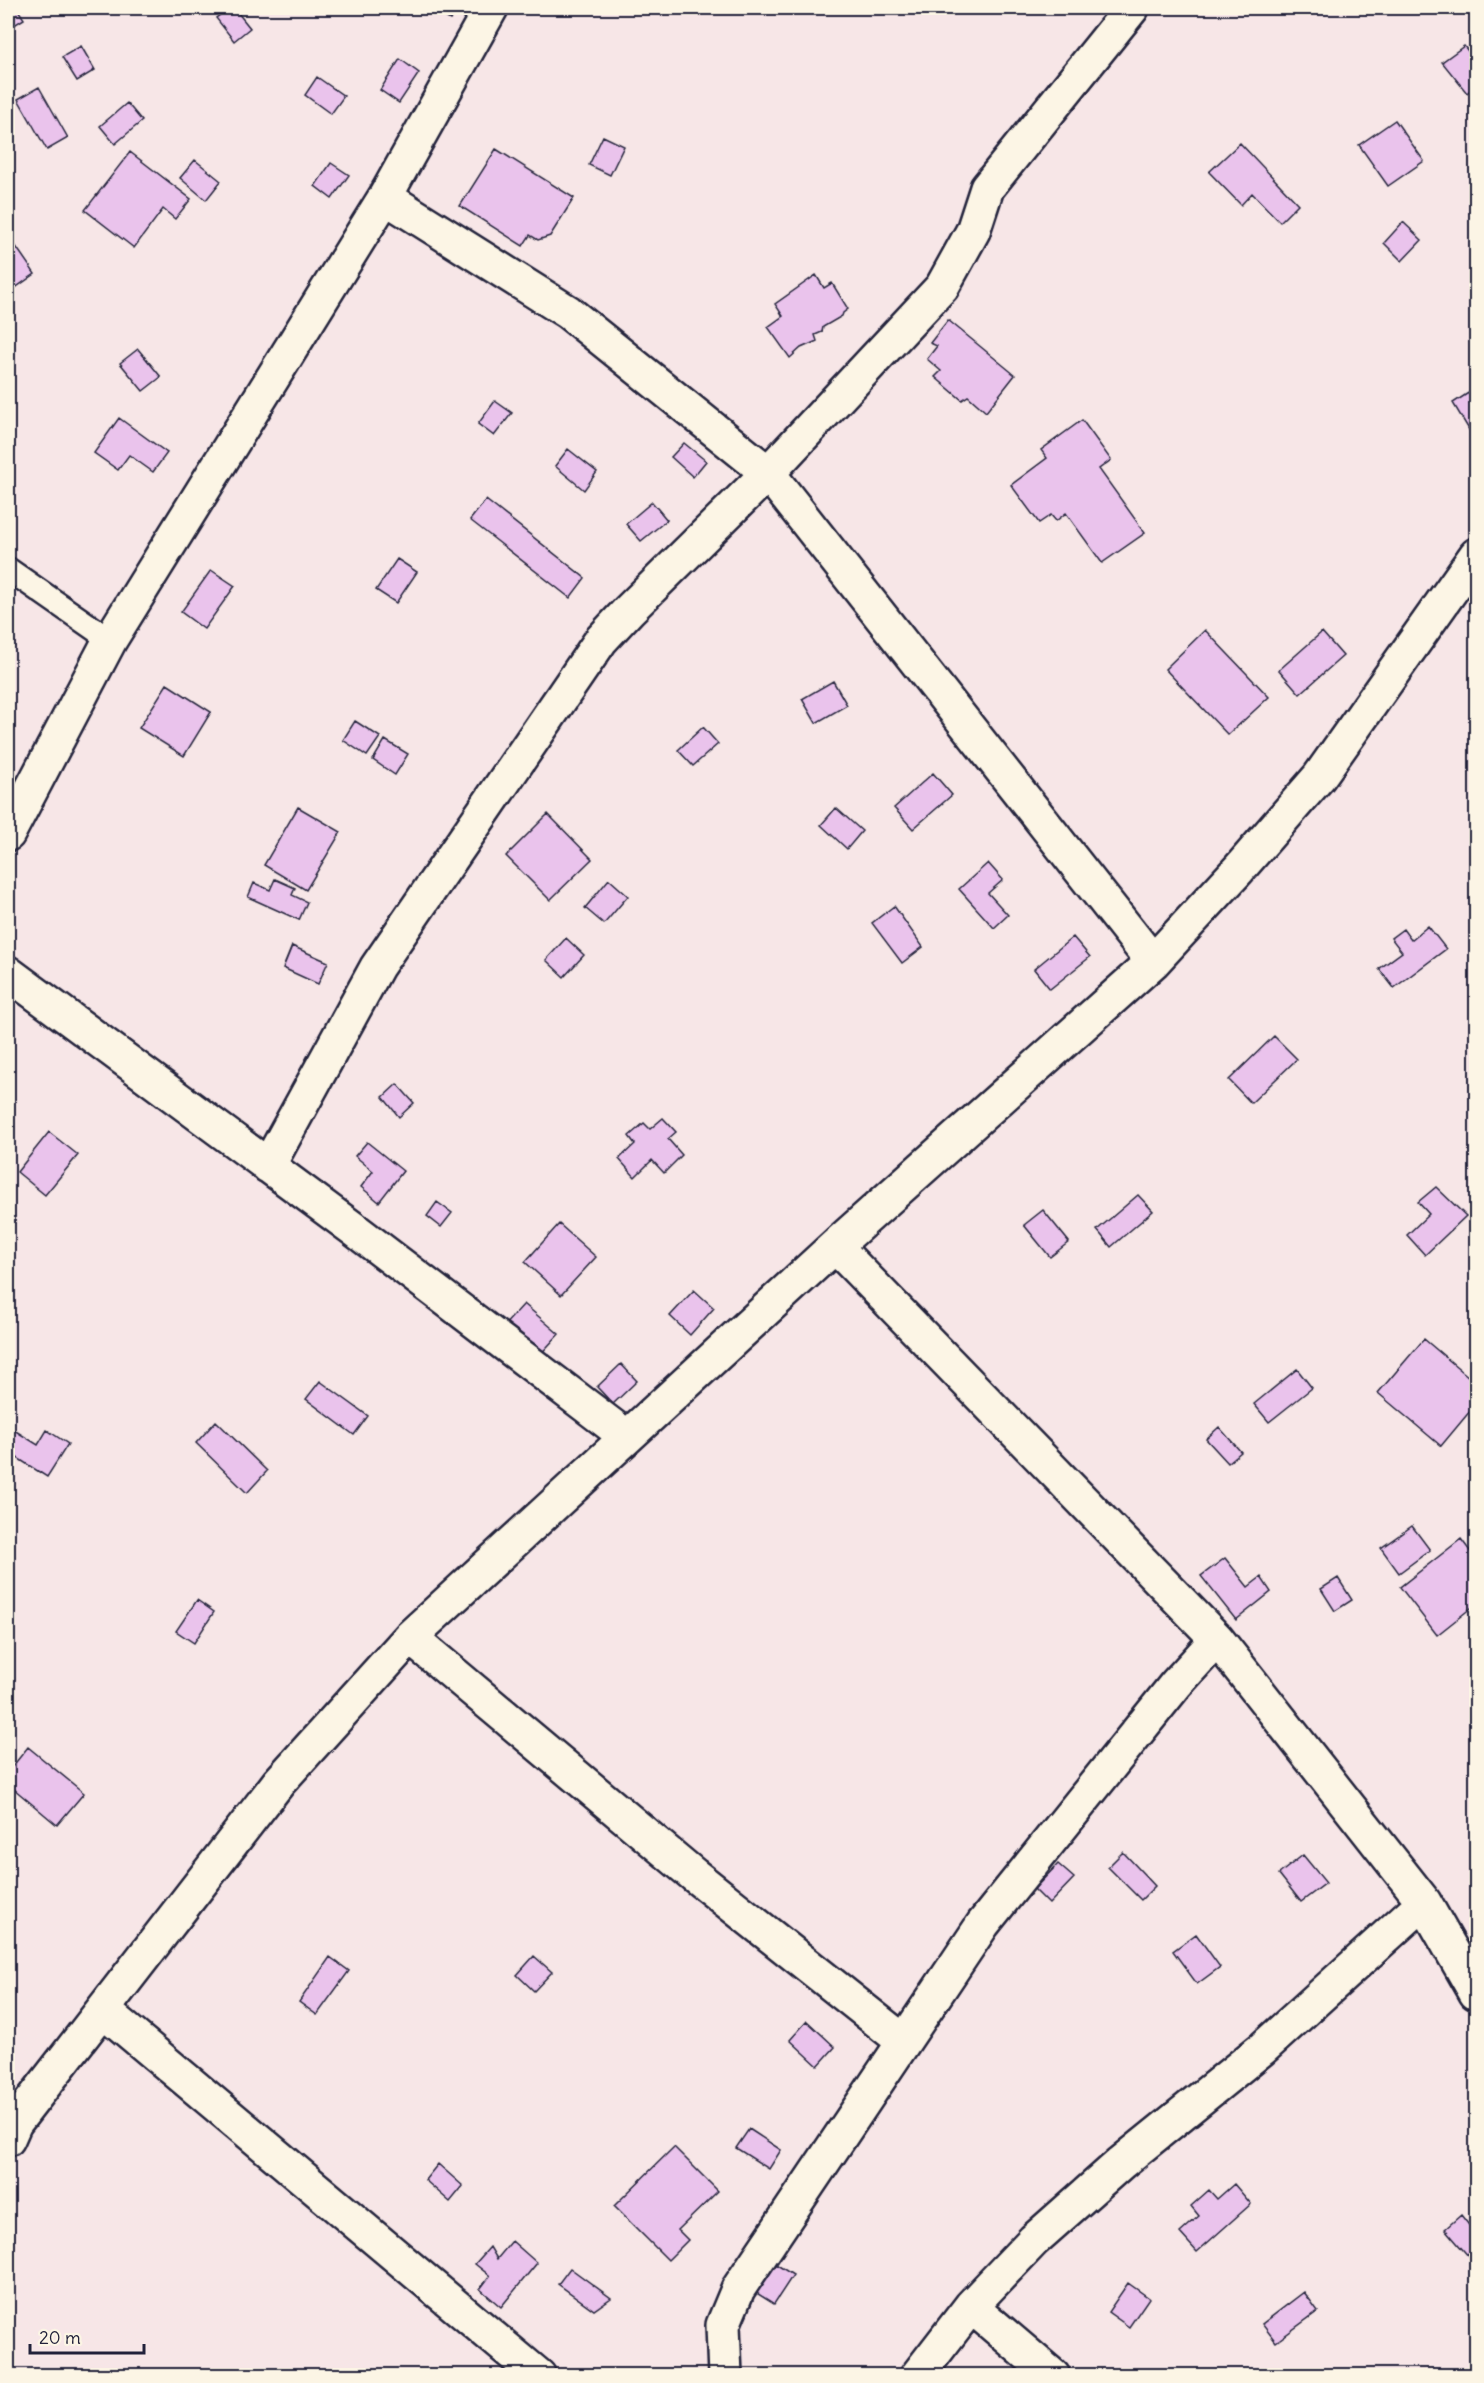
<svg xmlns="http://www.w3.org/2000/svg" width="1484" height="2383" viewBox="0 0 1484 2383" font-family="Delius,sans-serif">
	<rect width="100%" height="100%" fill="#f7e6e7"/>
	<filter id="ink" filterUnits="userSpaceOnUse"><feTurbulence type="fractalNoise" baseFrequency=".0167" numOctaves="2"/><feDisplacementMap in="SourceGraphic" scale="12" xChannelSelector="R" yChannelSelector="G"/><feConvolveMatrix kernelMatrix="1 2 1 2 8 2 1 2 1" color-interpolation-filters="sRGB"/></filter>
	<g filter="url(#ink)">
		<path fill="#eac3ec" stroke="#22223b" stroke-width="1.5" d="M8,8H17L24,19L8,29Z
			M229,8H234L250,28L234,41L216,18Z
			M430,8H458L450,20Z
			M81,46L95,70L77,81L62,57Z
			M1464,46L1476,61V85L1467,93L1442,62Z
			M400,59L419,73L399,103L380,90Z
			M317,77L344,96L331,114L305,95Z
			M39,87L68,138L47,150L18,99Z
			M127,103L142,121L115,144L100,126Z
			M1395,120L1424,161L1388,186L1359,145Z
			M603,136L624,146L610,175L589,165Z
			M1240,143L1298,204L1280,222L1252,193L1241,205L1209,172Z
			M496,149L574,198L550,236L538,240L530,235L523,246L460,206Z
			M130,152L191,199L175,219L163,209L134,248L85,210Z
			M195,160L221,181L206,200L180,178Z
			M331,163L349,175L332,199L315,186Z
			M1403,222L1422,240L1402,261L1384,243Z
			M8,235L35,274L15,288L8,284Z
			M816,275L824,288L832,283L848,309L843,313L842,316L823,327L822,332L815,335L817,341L801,348L790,358L768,327L783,316L775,304Z
			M948,320L1015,375L986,412L968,396L962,400L935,377L941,371L927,359L937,346L930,343Z
			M138,349L161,377L143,391L120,363Z
			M1476,388V437L1474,438L1453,403Z
			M495,401L512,413L494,436L478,424Z
			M119,418L167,453L153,472L129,455L118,470L94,453Z
			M1082,420L1111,460L1099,469L1145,533L1102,563L1066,513L1056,521L1051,515L1039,523L1011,485L1047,458L1041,450Z
			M684,443L706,461L693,477L671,457Z
			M568,449L597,472L584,490L555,466Z
			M486,500L585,578L570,598L470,520Z
			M652,502L667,520L641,541L626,524Z
			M397,559L417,572L396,603L376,590Z
			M211,570L235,586L204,629L181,612Z
			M1205,630L1269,697L1228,735L1165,669Z
			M1322,632L1343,656L1300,694L1279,670Z
			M833,681L847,705L816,723L802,699Z
			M167,684L211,712L184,756L139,728Z
			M355,721L380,737L367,756L343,740Z
			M703,727L718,744L693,766L678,750Z
			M385,740L408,754L395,775L373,760Z
			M933,773L952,795L913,829L894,808Z
			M298,807L341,832L306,890L264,865Z
			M836,808L862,831L847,849L821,825Z
			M548,814L592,859L550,900L506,856Z
			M988,863L1003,880L988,893L1008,915L994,928L959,889Z
			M275,879L295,888L292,895L307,902L299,920L248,897L254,883L270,890Z
			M609,879L628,896L604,924L585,908Z
			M894,906L923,947L902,963L872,923Z
			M1428,926L1446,949L1394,988L1379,969L1402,952L1391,938L1403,929L1411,940Z
			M1073,937L1090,957L1050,989L1034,969Z
			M566,938L584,955L564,977L546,960Z
			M292,946L328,962L318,984L283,968Z
			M1274,1036L1297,1059L1251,1103L1229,1080Z
			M397,1084L414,1103L399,1117L383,1097Z
			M663,1118L676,1132L668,1139L682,1155L664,1173L652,1160L635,1177L619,1159L635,1144L629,1136L644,1123L650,1129Z
			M49,1132L78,1155L45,1195L17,1172Z
			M367,1142L403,1171L379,1202L361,1187L373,1171L355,1156Z
			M1436,1187L1466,1216L1425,1255L1407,1235L1429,1214L1418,1202Z
			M1138,1195L1153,1211L1111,1247L1097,1230Z
			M437,1202L452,1213L441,1227L427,1216Z
			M1043,1210L1069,1242L1050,1257L1024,1225Z
			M559,1224L596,1257L561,1295L525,1262Z
			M694,1290L714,1308L690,1335L670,1316Z
			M524,1304L559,1334L536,1359L501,1329Z
			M1424,1339L1476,1383V1404L1441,1446L1378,1393Z
			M621,1364L637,1381L613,1404L597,1387Z
			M1297,1369L1312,1388L1269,1422L1254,1404Z
			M320,1381L368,1416L354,1435L306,1399Z
			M216,1421L267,1471L247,1493L196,1443Z
			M1219,1427L1241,1452L1228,1463L1206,1439Z
			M14,1430L38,1445L47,1430L68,1444L47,1477L8,1452V1439Z
			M1412,1526L1430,1550L1399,1573L1381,1548Z
			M1461,1539L1476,1559V1604L1437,1635L1400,1587Z
			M1225,1558L1248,1587L1261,1577L1271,1592L1236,1620L1201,1576Z
			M1338,1578L1352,1600L1335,1611L1321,1589Z
			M197,1600L214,1612L194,1643L176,1631Z
			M28,1747L84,1793L57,1825L8,1784V1772Z
			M1123,1852L1155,1886L1141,1900L1108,1867Z
			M1303,1855L1326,1883L1301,1902L1279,1874Z
			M1058,1864L1074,1878L1049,1904L1034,1889Z
			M1196,1934L1220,1967L1197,1984L1173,1951Z
			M534,1956L552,1972L534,1991L517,1975Z
			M330,1957L349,1971L317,2015L299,2002Z
			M807,2021L835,2047L818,2066L790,2040Z
			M749,2129L781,2150L769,2169L736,2148Z
			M674,2147L718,2191L678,2230L688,2240L668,2260L614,2206Z
			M438,2164L463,2186L450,2202L425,2180Z
			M1234,2184L1251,2204L1197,2252L1180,2233L1199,2216L1191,2206L1209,2190L1217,2199Z
			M1461,2215L1476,2234V2265L1445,2229Z
			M512,2241L537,2263L501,2307L480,2289L490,2276L475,2264L490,2247L497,2259Z
			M774,2263L793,2275L774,2304L755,2292Z
			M570,2268L611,2298L594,2310L558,2284Z
			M1128,2283L1149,2298L1129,2327L1108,2312Z
			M1304,2292L1318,2311L1276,2342L1262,2324Z"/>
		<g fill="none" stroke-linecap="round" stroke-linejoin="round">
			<defs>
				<path id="service" d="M8,569L110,640"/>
				<path id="minor" d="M385,197L568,312L768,473L1153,962
					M8,834L110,640L385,197L491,8
					M8,973L355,1230L627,1437
					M268,1166L377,967L601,640L629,610L768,473L942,287L973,231L987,188L1132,8
					M835,1246L1217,1639L1424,1902L1476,1993
					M410,1637L694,1875L903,2041
					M103,2010L539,2376
					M8,2139L15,2123L279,1782L410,1637L835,1246L1153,962L1239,869L1319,777L1476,555
					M971,2306L1053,2376
					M725,2376L723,2325L738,2289L983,1924L1176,1684L1217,1639
					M917,2376L971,2306L1034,2240L1121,2163L1262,2049L1424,1902"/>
			</defs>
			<use href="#service" stroke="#22223b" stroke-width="27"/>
			<use href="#minor" stroke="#22223b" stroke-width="38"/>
			<use href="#service" stroke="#fcf5e5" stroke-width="22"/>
			<use href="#minor" stroke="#fcf5e5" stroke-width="33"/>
		</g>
	</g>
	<rect width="1484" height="2383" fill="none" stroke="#fcf5e5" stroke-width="30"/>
	<rect x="15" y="15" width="1454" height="2353" fill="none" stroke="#22223b" stroke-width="2" filter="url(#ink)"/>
	<path d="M30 2344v9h114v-9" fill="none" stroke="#22223b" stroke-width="3"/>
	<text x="39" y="2344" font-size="18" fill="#22223b" stroke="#fcf5e5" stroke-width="4.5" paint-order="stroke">20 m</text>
</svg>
